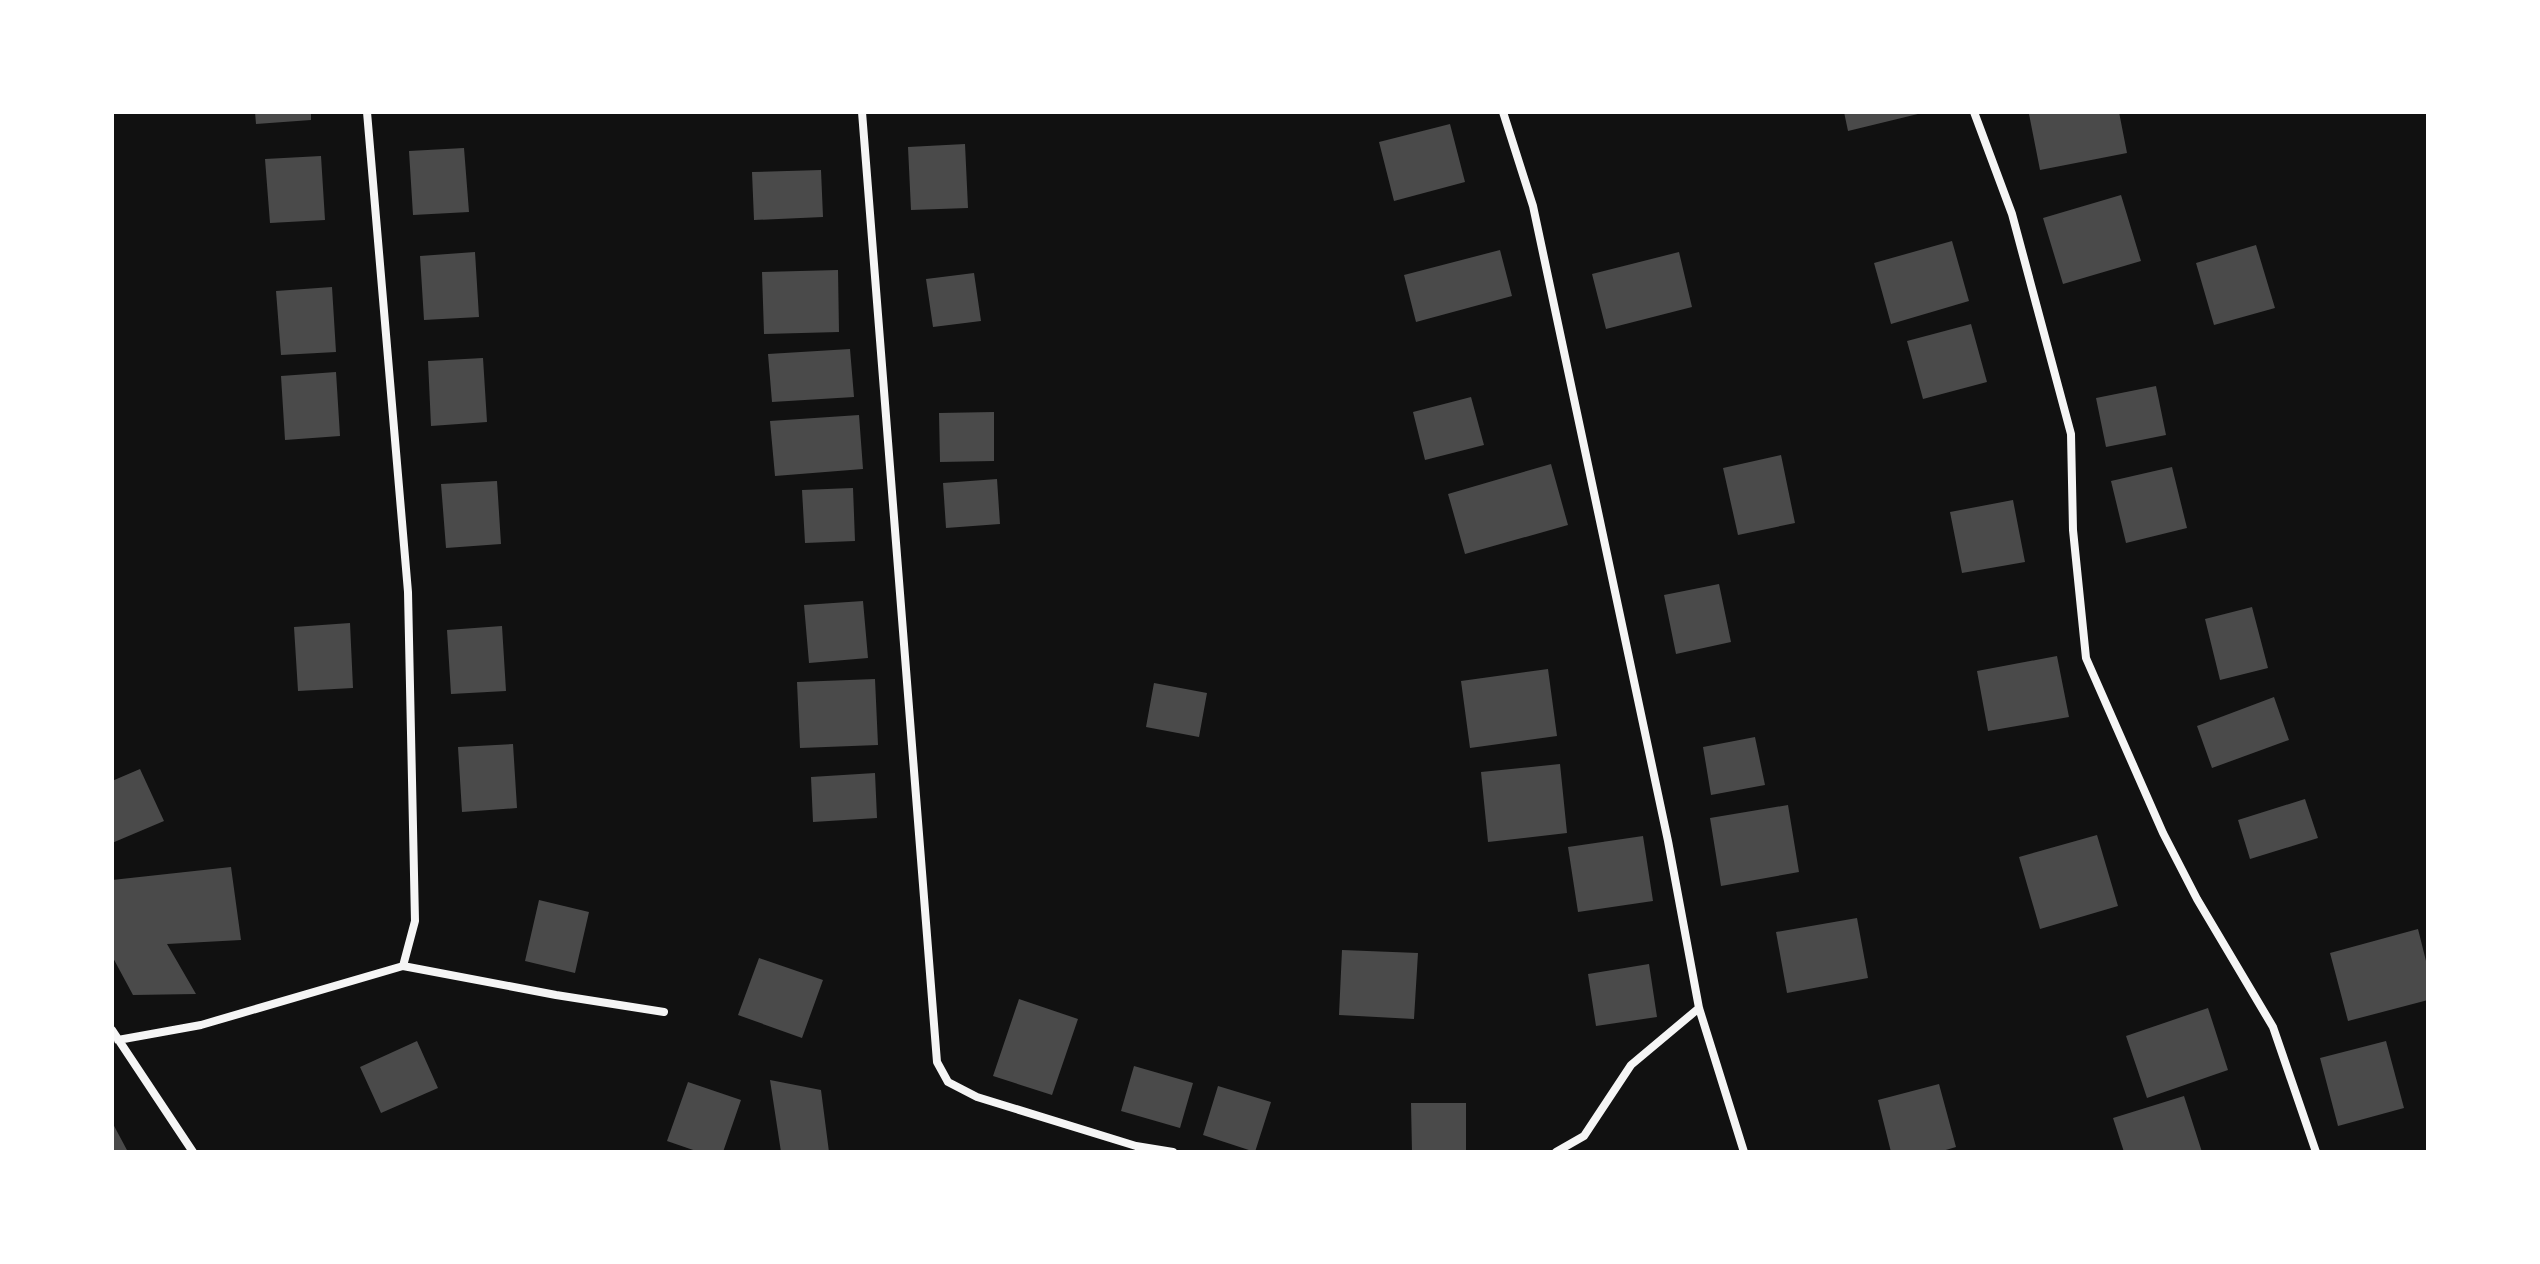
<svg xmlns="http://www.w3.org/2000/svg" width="2540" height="1264" viewBox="0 0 2540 1264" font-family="'Source Sans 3',sans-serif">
	<rect width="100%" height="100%" fill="#111"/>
	<path fill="#4a4a4a" d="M255,112H311V120L256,124Z
		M1844,112H1922V113L1848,131Z
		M2040,112H2119L2127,153L2040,170L2029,114Z
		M1450,124L1465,182L1394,201L1379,142Z
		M965,144L968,208L911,210L908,147Z
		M464,148L469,212L413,215L409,151Z
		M321,156L325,220L270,223L265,159Z
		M821,170L823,217L754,220L752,172Z
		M2121,195L2141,261L2063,284L2043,218Z
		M1952,241L1969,301L1891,324L1874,263Z
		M2256,245L2275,308L2214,325L2196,263Z
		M1500,250L1512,296L1416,322L1404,275Z
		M475,252L479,317L424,320L420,256Z
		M1679,252L1692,307L1606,329L1592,274Z
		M838,270L839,332L764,334L762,272Z
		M974,273L981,321L933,327L926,279Z
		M332,287L336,352L281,355L276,291Z
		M1971,324L1987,382L1923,399L1907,341Z
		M850,349L854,397L772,402L768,354Z
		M483,358L487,422L431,426L428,361Z
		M336,372L340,436L285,440L281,376Z
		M2156,386L2166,435L2106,447L2096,398Z
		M1471,397L1484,445L1425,460L1413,412Z
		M994,412V461L940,462L939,413Z
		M859,415L863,469L775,476L770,421Z
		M1781,455L1795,523L1738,535L1723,468Z
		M1551,464L1568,525L1465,554L1448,494Z
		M2172,467L2187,528L2126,543L2111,481Z
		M997,479L1000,524L946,528L943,483Z
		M497,481L501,544L446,548L441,484Z
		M853,488L855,541L805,543L802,490Z
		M2013,500L2025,562L1962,573L1950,512Z
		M1719,584L1731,642L1676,654L1664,595Z
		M863,601L868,658L809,663L804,605Z
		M2252,607L2268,668L2220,680L2205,619Z
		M350,623L353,688L298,691L294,627Z
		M502,626L506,691L451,694L447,630Z
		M2057,656L2069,717L1988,731L1977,671Z
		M1548,669L1557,736L1470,748L1461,681Z
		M875,679L878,745L800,748L797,682Z
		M1154,683L1207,693L1199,737L1146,727Z
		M2274,697L2289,740L2212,768L2197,726Z
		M1755,737L1765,785L1711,795L1703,747Z
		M513,744L517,808L462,812L458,747Z
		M1560,764L1567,833L1488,842L1481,772Z
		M140,769L164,821L112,843V781Z
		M875,773L877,818L813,822L811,777Z
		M2305,799L2318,838L2250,859L2238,820Z
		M1788,805L1799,872L1721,886L1710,818Z
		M2097,835L2118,906L2040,929L2019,857Z
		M1643,836L1653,901L1578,912L1568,847Z
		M231,867L241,940L167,944L196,994L133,995L112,956V880Z
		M539,900L589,912L575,973L525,961Z
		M1857,918L1868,978L1787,993L1776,932Z
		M2418,929L2428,969V1000L2348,1021L2330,953Z
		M1342,950L1418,953L1414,1019L1339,1015Z
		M759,958L823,980L802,1038L738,1015Z
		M1649,964L1657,1017L1596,1026L1588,974Z
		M1019,999L1078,1019L1052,1095L993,1076Z
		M2208,1008L2228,1070L2147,1098L2126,1036Z
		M417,1041L438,1088L381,1113L360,1067Z
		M2386,1041L2404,1108L2338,1126L2320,1058Z
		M1134,1066L1193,1083L1180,1128L1121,1111Z
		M770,1080L821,1090L829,1152H781Z
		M688,1082L741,1100L723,1152H699L667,1141Z
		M1939,1084L1956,1147L1939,1152H1891L1878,1100Z
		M1218,1086L1271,1102L1255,1152L1203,1135Z
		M2184,1096L2202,1152H2124L2113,1118Z
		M1411,1103H1466V1152H1412Z
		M112,1122L128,1152H112Z"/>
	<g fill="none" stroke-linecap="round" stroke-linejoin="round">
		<path stroke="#f5f5f5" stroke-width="8" d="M367,112L408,592L415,921L403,966
			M862,112L937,1062L948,1082L977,1097L1136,1146L1173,1152
			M1503,112L1533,206L1668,841L1699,1008L1744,1152
			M1974,112L2012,214L2071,434L2073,530L2086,658L2163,833L2197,899L2273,1027L2316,1152
			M112,1030L193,1152
			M118,1040L201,1025L403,966L556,995L664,1012
			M1556,1152L1584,1136L1631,1065L1699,1008"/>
	</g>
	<rect width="2540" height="1264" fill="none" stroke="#ffffff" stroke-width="228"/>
</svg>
